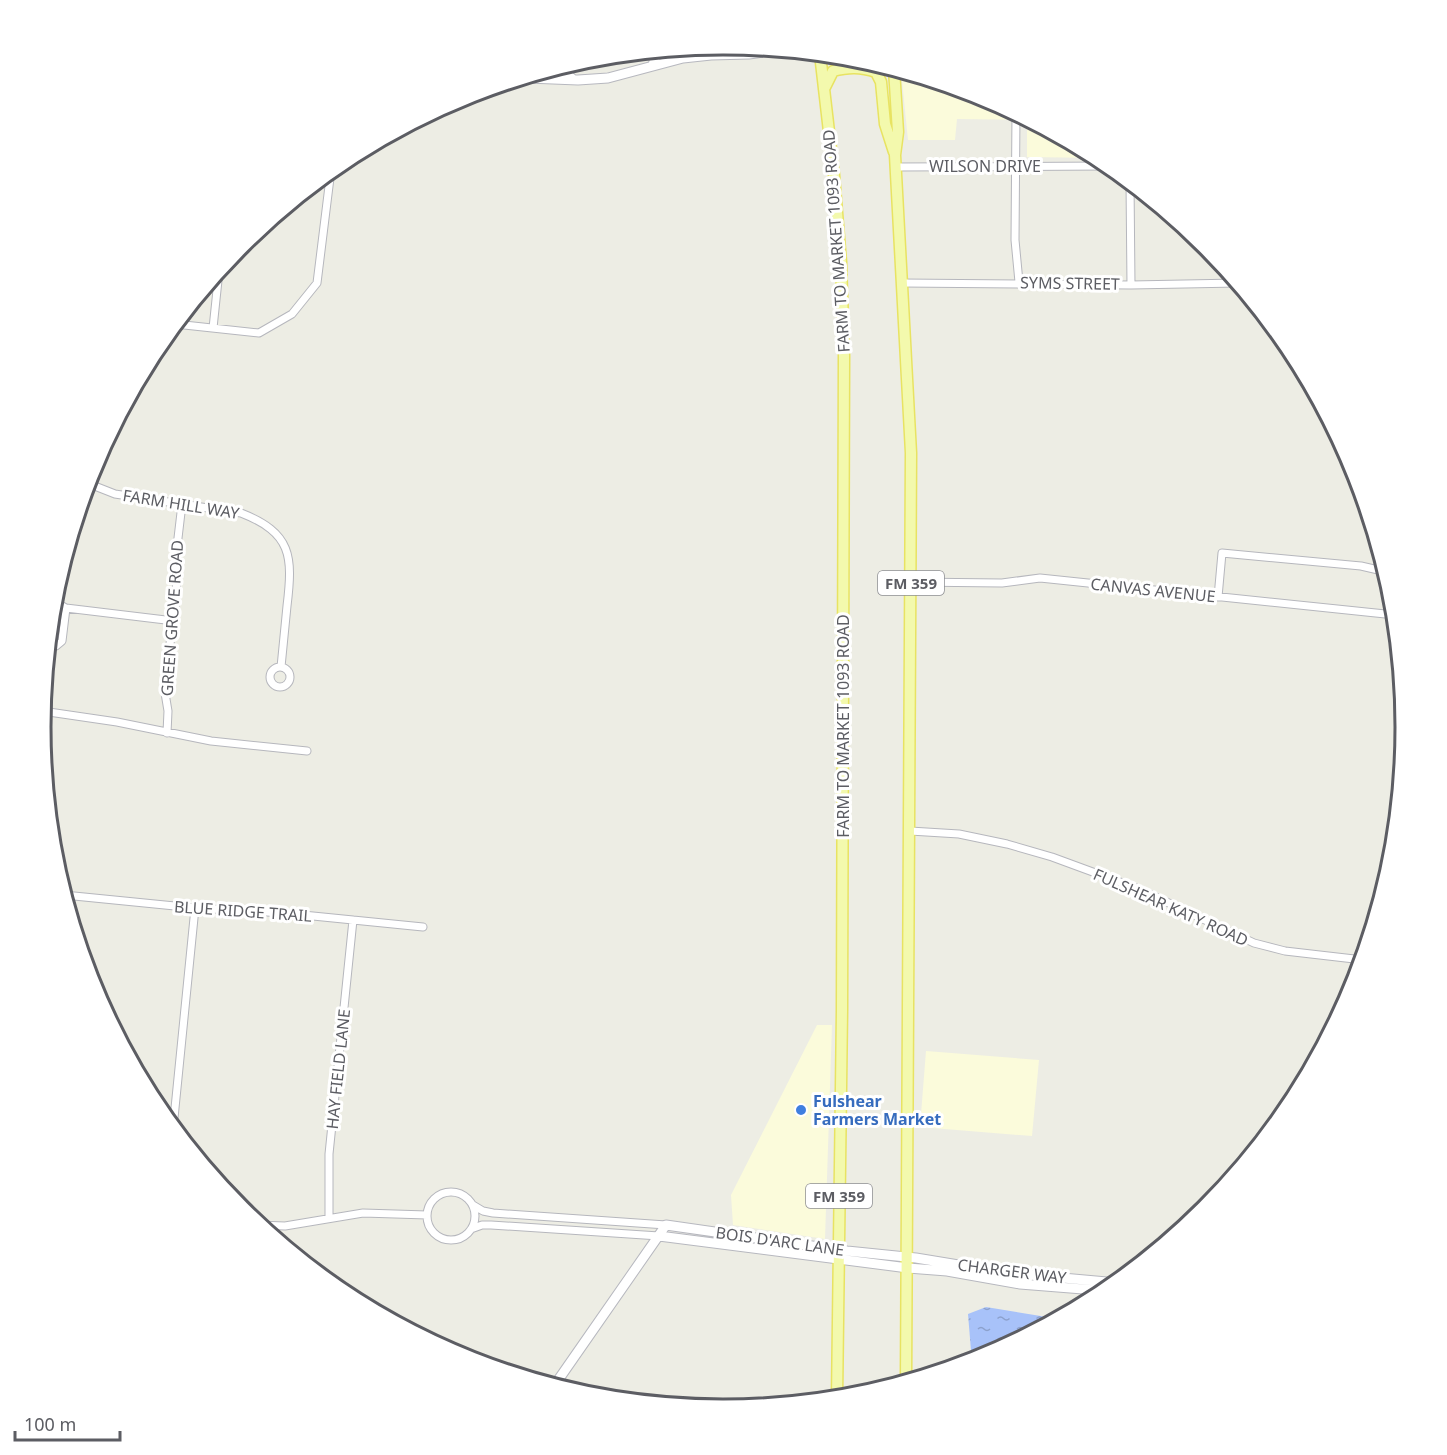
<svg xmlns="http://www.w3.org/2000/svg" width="1447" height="1455" viewBox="0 0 1447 1455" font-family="'Noto Sans',sans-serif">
	<defs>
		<pattern id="water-ripples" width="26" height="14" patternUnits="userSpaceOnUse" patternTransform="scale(1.5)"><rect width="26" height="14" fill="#a8c2f9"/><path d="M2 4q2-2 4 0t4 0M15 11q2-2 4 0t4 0" fill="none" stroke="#8ca1cd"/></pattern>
	</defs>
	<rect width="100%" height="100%" fill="#edede4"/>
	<path fill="#fbfbdb" d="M901,71L985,97L1100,158L1027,157V120L957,119L955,140H908Z
		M817,1025H832L825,1239L733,1225L731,1195Z
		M926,1051L1039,1060L1032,1136L920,1127Z"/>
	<path fill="url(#water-ripples)" d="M986,1307L1059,1319L985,1359L972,1363L968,1314Z"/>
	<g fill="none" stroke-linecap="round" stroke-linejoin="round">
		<defs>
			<path id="street" d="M1016,113L1015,240L1019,282
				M896,167L1111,166
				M1130,182L1131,285
				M902,283L1131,285L1238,283
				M175,324L259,333L292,314L317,283L331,170
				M213,328L219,271
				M87,483L115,494L241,513C292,533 293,556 287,606C285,627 283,647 281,667
				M911,582L1002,583L1040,578L1395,615
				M1218,597L1222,553L1361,566L1387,572
				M53,601L66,608L174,621
				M49,645L56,646L62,641L66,608
				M270 677a10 10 0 1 1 20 0a10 10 0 1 1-20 0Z
				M42,711L117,722L211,741L307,751
				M167,733L168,711L164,687L176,600L178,538L182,504
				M910,831L959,834L1007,844L1052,857L1139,889L1254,943L1285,951L1363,960
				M64,895L195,908L283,913L423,927
				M173,1128L195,908
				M427 1216a24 24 0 1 1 48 0a24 24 0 1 1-48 0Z
				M473,1205L483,1211L493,1213L666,1225
				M329,1218V1154L353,920
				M258,1225L285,1226L363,1213L427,1215
				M471,1229L482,1225H491L659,1236"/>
			<path id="secondary" d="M653,65L657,51
				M562,66L564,72L574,80
				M487,89L528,78L578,80L608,78L683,58L711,55L749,54L779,50
				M659,1236L908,1268L947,1271L1020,1284L1108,1291
				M554,1386L666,1225L847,1251L916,1258L1007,1273L1118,1283"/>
			<path id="primary" d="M820,54L834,175L841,262L844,356L842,1010L837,1399
				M894,69L898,132L895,155L911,453L906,1382
				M824,89L833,71C849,67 860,67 876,72L881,82L885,124L894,152"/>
		</defs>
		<use href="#street" stroke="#b6b7bd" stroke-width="9"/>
		<use href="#secondary" stroke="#b7b8bf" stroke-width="11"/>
		<use href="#primary" stroke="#e8e362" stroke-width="13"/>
		<use href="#street" stroke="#fff" stroke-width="7"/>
		<use href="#secondary" stroke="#fff" stroke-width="9"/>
		<use href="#primary" stroke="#f3f9ad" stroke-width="10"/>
	</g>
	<circle fill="#3f7fe0" stroke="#fff" stroke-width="2" cx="801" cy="1110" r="6"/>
	<g text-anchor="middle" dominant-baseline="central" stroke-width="6" stroke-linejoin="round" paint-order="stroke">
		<g fill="#fff" stroke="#8d8e92" stroke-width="1.5">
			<rect x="878" y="571" width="66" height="24" rx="4.5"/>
			<rect x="806" y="1184" width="66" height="24" rx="4.5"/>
		</g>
		<g font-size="15" font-weight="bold" fill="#5c5d63">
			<text x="911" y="583">FM 359</text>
			<text x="839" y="1196">FM 359</text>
		</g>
		<g font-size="16" fill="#5c5d63" stroke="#fff">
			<text x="985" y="166">WILSON DRIVE</text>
			<text transform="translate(836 241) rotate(-94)">FARM TO MARKET 1093 ROAD</text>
			<text transform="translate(1070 283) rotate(1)">SYMS STREET</text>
			<text transform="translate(181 504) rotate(9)">FARM HILL WAY</text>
			<text transform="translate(1153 590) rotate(6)">CANVAS AVENUE</text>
			<text transform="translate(172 618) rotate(-86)">GREEN GROVE ROAD</text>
			<text transform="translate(843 726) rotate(-90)">FARM TO MARKET 1093 ROAD</text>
			<text transform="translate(1171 907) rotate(24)">FULSHEAR KATY ROAD</text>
			<text transform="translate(243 911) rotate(4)">BLUE RIDGE TRAIL</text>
			<text transform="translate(338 1069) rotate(-84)">HAY FIELD LANE</text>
			<text transform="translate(780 1241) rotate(8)">BOIS D'ARC LANE</text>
			<text transform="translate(1012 1271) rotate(7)">CHARGER WAY</text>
		</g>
		<g font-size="16" font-weight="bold" fill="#366cbe" stroke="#fff" text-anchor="start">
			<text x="813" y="1101">Fulshear<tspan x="813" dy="18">Farmers Market</tspan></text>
		</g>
	</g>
	<path d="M0 0H1447V1455H0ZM51 727a672 672 0 1 1 1344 0a672 672 0 1 1-1344 0Z" fill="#fff" fill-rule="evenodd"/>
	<path fill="none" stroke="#5c5d63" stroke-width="3" d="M51 727a672 672 0 1 1 1344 0a672 672 0 1 1-1344 0Z"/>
	<path d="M15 1431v9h105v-9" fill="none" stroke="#5c5d63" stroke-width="3"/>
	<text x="24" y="1431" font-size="18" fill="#5c5d63" stroke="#ffffff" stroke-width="4.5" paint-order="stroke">100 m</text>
</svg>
